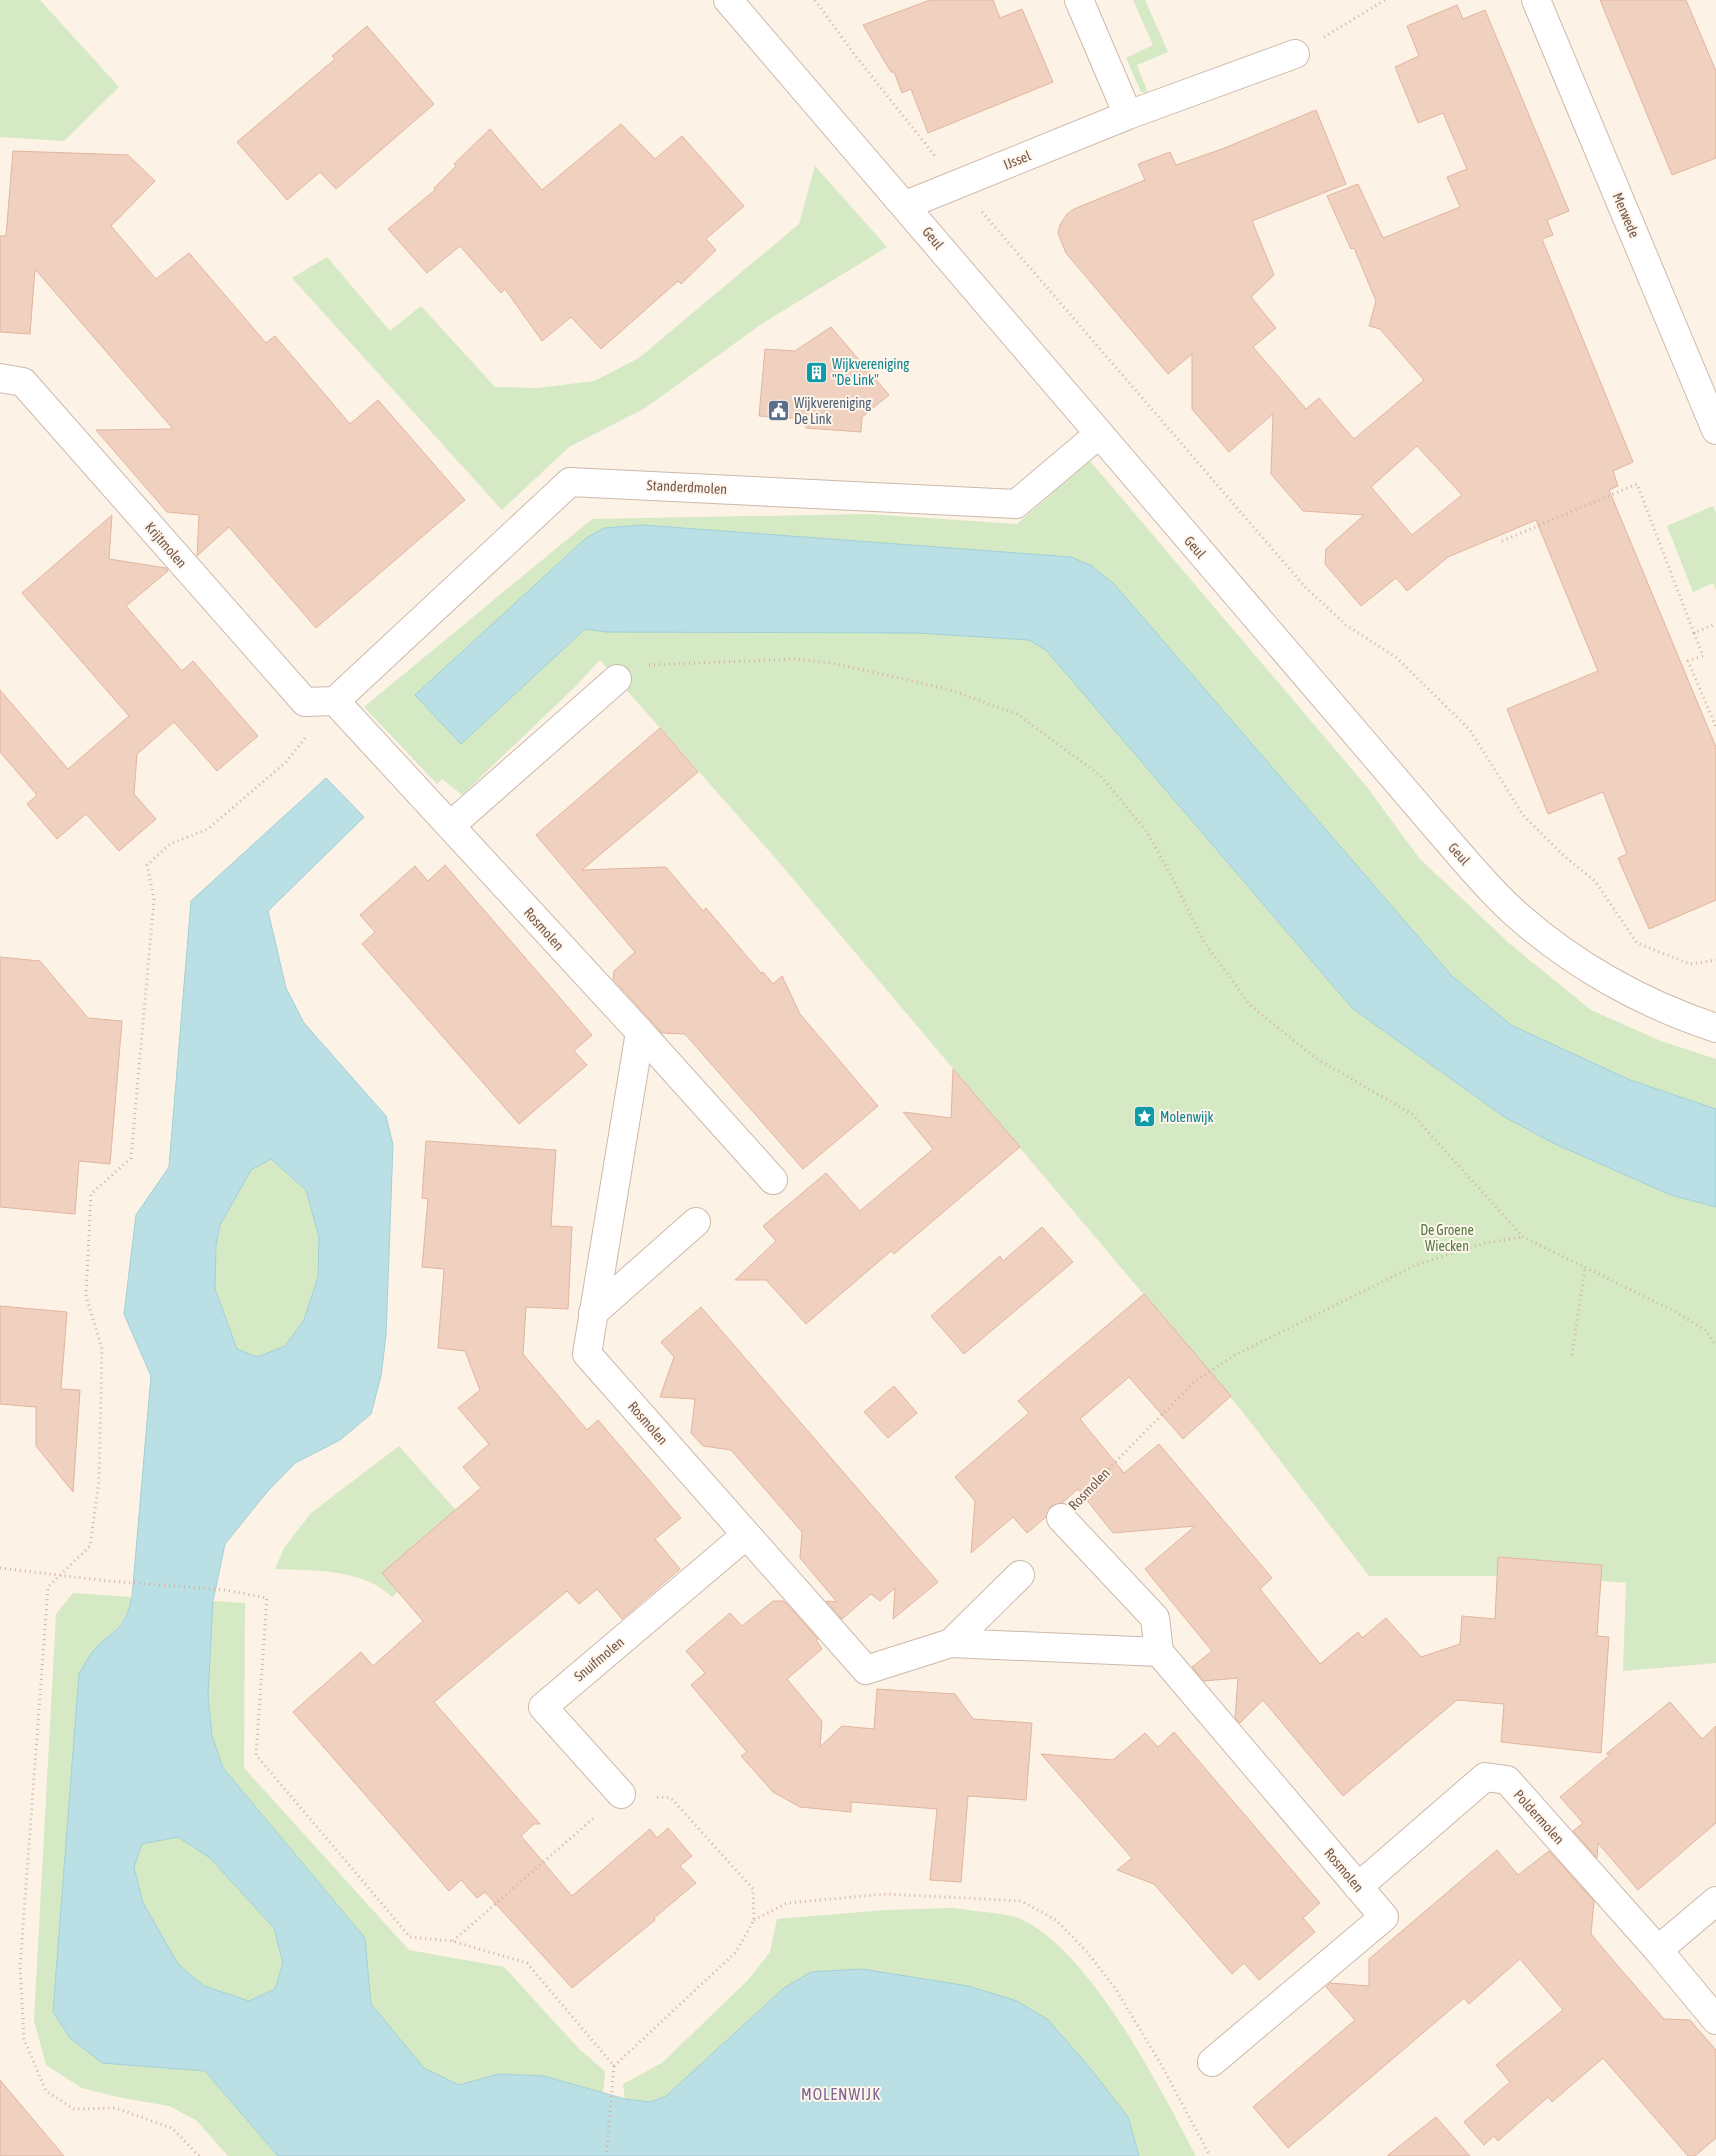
<svg xmlns="http://www.w3.org/2000/svg" width="1716" height="2156" viewBox="0 0 1716 2156" font-family="'Asap Condensed',sans-serif">
	<rect width="100%" height="100%" fill="#fcf2e5"/>
	<path fill="#d5e9c4" d="M0,0H40L119,87L64,141L0,137Z
		M1133,0H1145L1168,52L1137,65L1148,93L1141,92L1126,58L1153,45Z
		M815,166L887,247L763,323L645,408L569,447L502,510L292,278L327,257L390,331L421,306L495,387L538,388L594,381L639,358L799,224Z
		M1090,461L1367,787L1419,858L1510,944L1591,1010L1661,1041L1716,1059V1663L1623,1671L1626,1583L1549,1576H1369L1242,1411L777,860L600,660L575,687L462,795L442,779L437,784L364,707L592,519L867,514L1017,524Z
		M1713,506L1716,513V590L1713,583L1693,592L1667,526Z
		M271,1158L306,1190L319,1237V1277L304,1320L285,1346L257,1357L237,1349L215,1289L216,1245L220,1225L251,1170Z
		M399,1446L470,1526L392,1597C362,1568 314,1571 275,1569L284,1548L311,1513Z
		M73,1593L132,1597C125,1626 115,1633 93,1651L102,2063L205,2071L278,2156H228L196,2120L169,2106L122,2098L82,2088L46,2065L34,2020L56,1614Z
		M213,1601L245,1603L244,1768L409,1950L504,1967L580,2050L605,2071L603,2093L544,2076L499,2074L460,2085L424,2068L371,2004L365,1938L223,1768L212,1736L208,1695Z
		M178,1837L210,1858L274,1928L283,1963L275,1989L249,2001L204,1986L178,1964L143,1903L134,1867L142,1844Z
		M954,1908C971,1911 1005,1913 1018,1918C1089,1947 1161,2090 1196,2156H1139L1128,2117L1047,2019L1017,2001L968,1986L862,1969L811,1972L784,1988L666,2096L650,2102L625,2099L623,2084L662,2063L748,1980L770,1952L777,1919L886,1910Z"/>
	<path fill="#bae0e5" stroke="#a1d0d6" fill-rule="evenodd" d="M643,525L1071,557L1092,566L1114,584L1452,976L1511,1025L1630,1080L1716,1109V1207L1671,1195L1553,1143L1503,1116L1352,1008L1046,650L1029,640L918,633L606,632L585,629L461,744L415,695L585,539L604,528Z
		M326,778L364,817L268,911L286,988L304,1023L386,1116L393,1145L386,1335L381,1376L371,1414L340,1440L295,1463L267,1492L225,1544L213,1601L208,1695L212,1736L223,1768L365,1938L371,2004L424,2068L459,2085L499,2074L544,2076L625,2099L650,2102L666,2096L784,1988L811,1972L862,1969L968,1986L1017,2001L1047,2019L1086,2063L1128,2117L1139,2156H278L205,2071L102,2063L70,2038L53,2012L79,1674C84,1667 88,1656 94,1650C116,1627 124,1632 132,1597L151,1376L124,1314L136,1215L169,1167L191,901ZM271,1159L306,1190L319,1237L318,1277L304,1320L285,1346L257,1357L237,1349L215,1289L216,1245L220,1225L251,1170ZM178,1837L210,1858L274,1928L283,1963L275,1989L249,2001L204,1986L178,1964L143,1903L134,1867L142,1844Z"/>
	<path fill="#f0d0be" stroke="#e2b59f" fill-rule="evenodd" d="M930,0H993L1000,18L1022,9L1053,82L928,133L911,89L902,93L894,72H891L863,25Z
		M1600,0H1686L1716,71V158L1672,175Z
		M1457,5L1463,19L1485,10L1569,211L1547,220L1553,235L1542,239L1633,462L1613,471L1618,486L1609,490L1716,747V900L1649,929L1618,858L1627,854L1603,792L1548,814L1507,709L1598,671L1536,520L1448,557L1407,591L1396,578L1361,606L1325,564L1326,549L1364,515L1303,511L1271,474L1273,414L1229,452L1192,409V354L1168,374L1066,253L1058,233L1060,225L1067,214L1074,209L1145,180L1138,164L1170,152L1176,165L1222,149L1316,110L1346,184L1252,221L1274,275L1251,297L1276,328L1253,347L1306,409L1319,398L1354,439L1424,380L1380,329L1369,326L1376,301L1354,248L1351,249L1327,196L1358,184L1383,238L1460,207L1447,177L1467,169L1443,113L1418,123L1395,67L1419,56L1407,26ZM1417,446L1462,495L1412,535L1371,487Z
		M367,26L434,104L336,189L320,172L287,200L237,142L335,59L332,56Z
		M621,124L655,159L682,136L744,206L706,239L716,250L681,284L678,281L601,349L571,317L542,341L505,289L501,293L460,246L427,273L388,229L435,190L434,188L456,166L454,164L490,129L542,190Z
		M13,151L128,155L155,181L111,226L156,279L189,253L266,343L275,336L350,424L378,400L465,500L316,628L229,527L197,556L199,515L167,512L96,430L173,429L35,269L30,334L0,332V236H6Z
		M831,327L889,395L862,417L861,432L806,428L807,419L759,416L765,349L795,351Z
		M112,515L109,559L166,568L168,571L126,606L182,671L193,661L258,736L217,771L174,722L137,754L134,794L156,819L119,851L86,814L57,839L27,804L37,795L0,752V690L68,769L129,716L22,593Z
		M660,728L698,772L582,870L666,867L703,911L706,908L761,973L763,972L773,984L782,976L800,1014L878,1106L803,1169L685,1034L662,1033L613,979L614,971L635,952L536,835Z
		M445,865L592,1035L574,1051L587,1065L519,1124L362,944L375,932L360,915L415,866L428,881Z
		M0,957L40,961L88,1018L122,1021L110,1164L79,1161L75,1214L0,1207Z
		M953,1069L1020,1147L894,1254L891,1251L806,1324L766,1280H735L776,1241L763,1226L826,1173L860,1211L933,1149L903,1112L951,1118Z
		M426,1141L556,1150L551,1226L572,1227L568,1309L526,1307L523,1354L587,1430L598,1420L681,1518L655,1539L680,1569L622,1619L597,1589L579,1604L567,1591L434,1702L540,1824H534L521,1836L572,1896L650,1829L657,1838L668,1828L692,1856L680,1866L696,1883L654,1918L655,1920L572,1988L485,1892L477,1898L461,1880L449,1891L293,1712L361,1652L373,1666L423,1621L382,1573L481,1488L463,1467L489,1444L458,1408L480,1390L465,1351L438,1348L444,1269L422,1267L428,1199L422,1198Z
		M1042,1227L1073,1262L964,1354L931,1316L1000,1256L1003,1261Z
		M1144,1294L1231,1396L1183,1439L1129,1377L1080,1419L1124,1473L1159,1444L1272,1578L1260,1589L1320,1664L1358,1632L1362,1638L1386,1618L1421,1657L1460,1644L1462,1616L1495,1619L1498,1557L1602,1565L1597,1636L1609,1637L1601,1753L1501,1742L1504,1704L1457,1700L1343,1796L1263,1700L1240,1723L1235,1718L1238,1678L1204,1681L1192,1667L1212,1651L1145,1569L1195,1526L1113,1533L1078,1489L1062,1503L1051,1506L1046,1517L1027,1533L1013,1517L971,1553L975,1501L955,1477L1029,1413L1018,1401Z
		M0,1306L67,1312L61,1389L80,1390L73,1492L36,1446V1407L0,1404Z
		M701,1307L938,1582L893,1619L895,1588L880,1601L871,1594L842,1619L826,1601L837,1602L800,1558L802,1532L731,1450L703,1446L691,1433L695,1399L660,1397L674,1357L661,1342Z
		M894,1386L917,1413L888,1438L864,1412Z
		M773,1601H784L818,1639L816,1640L822,1649L787,1679L822,1721L820,1747L842,1726L874,1729L877,1689L955,1694L973,1719L1032,1723L1026,1800L968,1796L961,1882L930,1880L937,1809L851,1802V1812L800,1807L773,1792L741,1756L747,1752L691,1685L705,1673L686,1651L730,1613L742,1626Z
		M1670,1702L1702,1739L1716,1726V1823L1638,1890L1598,1843L1597,1858L1573,1831L1583,1823L1560,1797L1611,1754H1606Z
		M1174,1732L1320,1903L1303,1918L1315,1932L1259,1980L1244,1963L1232,1974L1154,1884L1117,1870L1132,1858L1041,1754L1113,1760L1145,1733L1158,1747Z
		M1497,1850L1518,1875L1549,1851L1594,1901L1591,1934L1617,1965L1664,2019L1690,2020L1716,2050V2138L1695,2156H1688L1603,2058L1552,2102L1548,2097L1498,2141L1494,2136L1484,2145L1464,2122L1510,2082L1496,2065L1563,2010L1520,1959L1469,2004L1464,1998L1288,2148L1253,2107L1355,2020L1326,1987L1330,1983L1369,1986V1959Z
		M0,2080L64,2156H0Z
		M1436,2117L1470,2156H1387Z"/>
	<g fill="none" stroke-linecap="round" stroke-linejoin="round">
		<defs>
			<path id="street" d="M728,0C970,279 1208,561 1448,841C1470,866 1491,892 1516,914C1573,965 1643,1004 1716,1028
				M1079,0L1128,115
				M1536,0L1716,430
				M906,205L1128,115L1295,54
				M0,378L23,382L305,702L335,701
				M335,701L640,1032L587,1354L866,1670L951,1643L1159,1652
				M335,701L570,482L1016,504L1099,434
				M450,826L617,679
				M640,1032L773,1180
				M593,1313L696,1222
				M1061,1518L1155,1618L1159,1652L1384,1917L1212,2062
				M951,1643L1020,1575
				M621,1794L543,1707L746,1535
				M1358,1887L1485,1777L1507,1780L1658,1950L1716,2020
				M1658,1950L1716,1901"/>
		</defs>
		<use href="#street" stroke="#cdb9ac" stroke-width="30"/>
		<path stroke="#d5b3a1" stroke-width="3" stroke-dasharray="1 4" stroke-linecap="butt" d="M815,0L854,54L935,156
			M1324,37L1385,0
			M982,212L1306,588L1346,625L1397,658L1470,730L1523,815L1565,857L1595,881L1637,943L1690,964L1716,960
			M1502,541L1637,484L1694,633L1716,624
			M1694,633L1703,656L1688,661L1716,727
			M649,665L796,659L837,664L947,689L1017,714L1100,775L1147,832L1172,877L1204,942L1251,1006L1317,1059L1412,1114L1523,1237L1676,1312L1705,1330L1716,1345
			M1572,1355L1585,1268
			M1084,1494L1195,1381L1235,1355L1416,1265L1484,1243L1523,1237
			M0,1568L108,1581L225,1590L267,1598L256,1755L410,1937L452,1941L527,1963L614,2066L606,2156
			M754,1920L787,1903L886,1894L1021,1901L1056,1920L1087,1952L1115,1988L1162,2066L1210,2156
			M453,1941L595,1817
			M614,2066L736,1952L754,1920L753,1889L671,1798L655,1797
			M199,2156L172,2128L115,2108L74,2109L46,2091L24,2039L20,1967L48,1587L90,1546L99,1480L102,1349L86,1296L91,1194L131,1158L154,899L147,865L170,844L208,829L286,762L306,737"/>
		<use href="#street" stroke="#fff" stroke-width="28"/>
	</g>
	<defs>
		<symbol id="building-square" viewBox="-11 -11 22 22"><rect x="-9" y="-9" width="18" height="18" rx="4" fill="#0f9aa8" stroke="#fef6ec"/><path d="M-4-6H4V6H1V3H-1V6H-4ZM-2.5-4.3h1.7v1.8h-1.7ZM.8-4.3h1.7v1.8H.8ZM-2.5-1h1.7V.8h-1.7ZM.8-1h1.7V.8H.8Z" fill="#fff"/></symbol>
		<symbol id="civic-square" viewBox="-11 -11 22 22"><rect x="-9" y="-9" width="18" height="18" rx="4" fill="#5c6f8a" stroke="#fef6ec"/><path d="M-.6-6.5H3V-4.5H.6V-3L4-1V1h2V6H-6V1h2V-1L-.6-3ZM-1.2 2.5V6h2.4V2.5Z" fill="#fff"/></symbol>
		<symbol id="sight-square" viewBox="-11 -11 22 22"><rect x="-9" y="-9" width="18" height="18" rx="4" fill="#0f9aa8" stroke="#fef6ec"/><path d="M0-6L1.8-2.2L6-1.7L2.9 1.2L3.7 5.4L0 3.3L-3.7 5.4L-2.9 1.2L-6-1.7L-1.8-2.2Z" fill="#fff"/></symbol>
	</defs>
	<g fill-rule="evenodd">
		<use href="#building-square" x="804" y="360" width="25" height="25"/>
		<use href="#civic-square" x="766" y="398" width="25" height="25"/>
		<use href="#sight-square" x="1132" y="1104" width="25" height="25"/>
	</g>
	<g text-anchor="middle" dominant-baseline="central" stroke-width="4" stroke-linejoin="round" paint-order="stroke">
		<g font-size="14" fill="#74584b" stroke="#fef6ec">
			<text transform="translate(1017 160) rotate(-22)">IJssel</text>
			<text transform="translate(1626 215) rotate(67)">Merwede</text>
			<text transform="translate(933 238) rotate(50)">Geul</text>
			<text transform="translate(687 487) rotate(3)">Standerdmolen</text>
			<text transform="translate(166 545) rotate(49)">Krijtmolen</text>
			<text transform="translate(1195 547) rotate(49)">Geul</text>
			<text transform="translate(1459 854) rotate(48)">Geul</text>
			<text transform="translate(544 929) rotate(48)">Rosmolen</text>
			<text transform="translate(648 1423) rotate(49)">Rosmolen</text>
			<text transform="translate(1089 1489) rotate(-46)">Rosmolen</text>
			<text transform="translate(599 1659) rotate(-40)">Snuifmolen</text>
			<text transform="translate(1539 1817) rotate(48)">Poldermolen</text>
			<text transform="translate(1344 1870) rotate(50)">Rosmolen</text>
		</g>
		<g font-size="14" fill="#0d838f" stroke="#fef6ec" text-anchor="start">
			<text x="832" y="364">Wijkvereniging<tspan x="832" dy="16">"De Link"</tspan></text>
			<text x="1160" y="1117">Molenwijk</text>
		</g>
		<g font-size="14" fill="#4e5e75" stroke="#fef6ec" text-anchor="start">
			<text x="794" y="403">Wijkvereniging<tspan x="794" dy="16">De Link</tspan></text>
		</g>
		<g font-size="14" fill="#557943" stroke="#fef6ec">
			<text x="1447" y="1230">De Groene<tspan x="1447" dy="16">Wiecken</tspan></text>
		</g>
		<g font-size="16" letter-spacing="1" fill="#7f6390" stroke="#fef6ec">
			<text x="841" y="2094">MOLENWIJK</text>
		</g>
	</g>
</svg>
